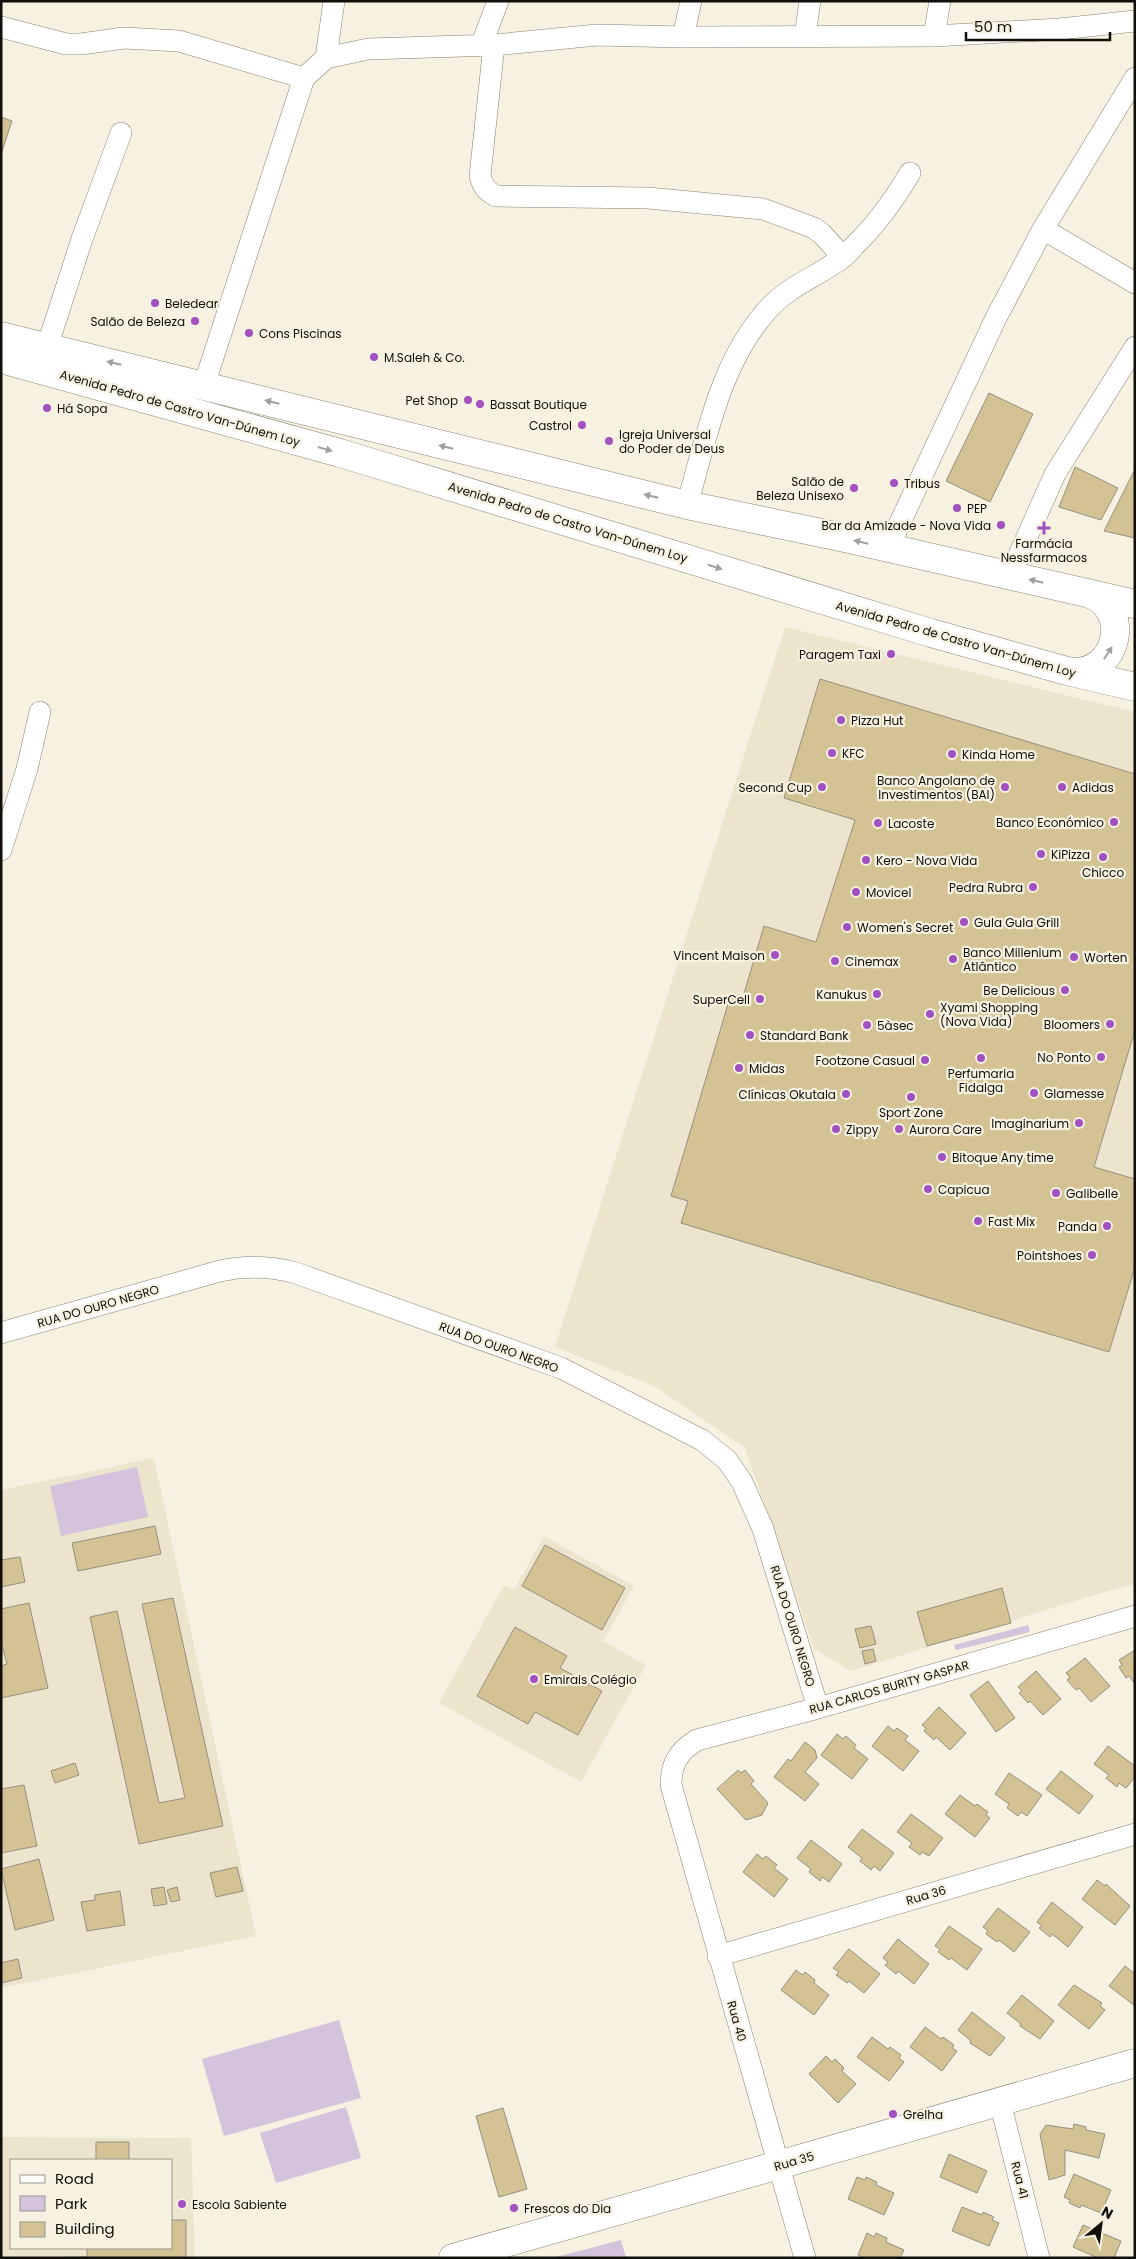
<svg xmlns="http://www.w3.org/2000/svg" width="1136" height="2259" viewBox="0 0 1136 2259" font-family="Poppins,sans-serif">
	<rect width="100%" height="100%" fill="#f6f1e0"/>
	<path fill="#ece4cc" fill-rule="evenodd" d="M785,627L1135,712V1584L1097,1594L851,1671L814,1649L745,1448L654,1386L555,1347Z
		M154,1458L256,1936L1,1988V1490Z
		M544,1536L634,1586L603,1641L646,1665L581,1782L439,1703L504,1585L514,1590Z
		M1,2137L191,2138L195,2258H1ZM11,2160H171V2248H11Z"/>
	<path fill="#d5c3dd" d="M137,1467L148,1517L61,1536L50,1486Z
		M1028,1625L1030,1632L956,1650L954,1645Z
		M339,2020L361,2098L224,2136L202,2059Z
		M346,2107L361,2158L276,2183L260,2133Z
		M621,2240L626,2258H552Z"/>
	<path fill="#d3c293" stroke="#969081" d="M1,117L12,121L1,154Z
		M989,393L1033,414L990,502L946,481Z
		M1075,467L1118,488L1101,520L1059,507Z
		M1135,469V538L1104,531Z
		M820,679L1135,774V1030L1094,1167L1135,1179V1267L1109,1352L681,1223L688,1201L671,1196L731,994L743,997L764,926L816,942L855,820L784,798Z
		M155,1526L161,1554L78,1571L72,1543Z
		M545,1545L625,1588L602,1630L522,1586Z
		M20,1557L25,1582L1,1587V1560Z
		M1002,1588L1011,1623L927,1646L917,1612Z
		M173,1598L223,1826L139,1844L90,1617L117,1611L159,1803L185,1798L142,1604Z
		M29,1603L48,1688L1,1698V1666L7,1664L1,1642V1609Z
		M871,1626L876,1644L860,1648L855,1629Z
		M515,1627L567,1656L560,1668L602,1691L578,1735L535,1712L528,1724L477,1696Z
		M873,1649L876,1661L865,1664L862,1651Z
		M1135,1650V1684L1129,1676L1126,1678L1119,1667L1122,1665L1119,1660Z
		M1085,1658L1110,1686L1091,1702L1079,1688L1076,1690L1067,1680L1070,1678L1066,1673Z
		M1036,1671L1061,1699L1043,1715L1030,1701L1028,1703L1019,1693L1022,1691L1018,1687Z
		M988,1681L1015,1718L996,1732L970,1695Z
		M939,1707L966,1733L950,1750L936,1737L934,1740L924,1731L926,1728L922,1725Z
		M888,1726L894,1731L897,1728L908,1736L905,1740L919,1751L903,1771L872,1746Z
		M837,1734L843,1739L846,1736L856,1745L854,1748L868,1759L852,1779L821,1755Z
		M805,1742L815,1750L817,1758L805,1772L819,1784L805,1801L774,1777L788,1759L791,1761Z
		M1108,1746L1135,1766V1777L1126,1788L1119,1783L1117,1787L1106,1778L1109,1775L1094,1764Z
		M75,1763L79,1775L55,1783L51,1771Z
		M738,1770L741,1773L745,1770L754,1781L751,1784L768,1803L762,1815L746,1820L717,1789Z
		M1061,1771L1093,1796L1079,1814L1046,1789Z
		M1009,1773L1042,1795L1027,1816L1021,1812L1018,1816L1007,1808L1009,1804L995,1794Z
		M24,1785L37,1846L1,1853V1789Z
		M960,1795L975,1806L977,1804L988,1812L986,1815L990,1818L975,1837L945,1814Z
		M911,1814L943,1838L929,1856L922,1852L920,1855L909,1847L912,1843L897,1832Z
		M862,1829L894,1853L880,1871L874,1866L871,1870L860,1861L862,1858L848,1847Z
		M811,1840L842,1864L829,1882L822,1877L820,1881L809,1872L811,1869L797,1858Z
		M757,1854L763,1859L766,1856L777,1865L774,1868L788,1879L774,1897L743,1872Z
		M39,1859L54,1920L15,1930L1,1869Z
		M237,1867L243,1891L216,1897L210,1873Z
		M1097,1880L1105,1886L1106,1884L1130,1906L1115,1925L1082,1899Z
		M164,1887L167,1904L154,1906L151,1889Z
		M177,1887L180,1900L171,1902L167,1890Z
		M120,1891L125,1925L87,1931L81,1902L95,1900V1895Z
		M1052,1902L1083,1927L1068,1947L1052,1934L1050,1937L1039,1928L1042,1926L1037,1922Z
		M998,1908L1030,1932L1014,1952L999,1940L997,1942L986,1934L988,1931L983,1927Z
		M949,1926L982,1949L967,1970L951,1958L949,1960L938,1952L940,1949L935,1946Z
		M898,1939L929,1964L914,1984L898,1971L896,1974L885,1965L888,1962L883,1958Z
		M849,1949L880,1974L864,1993L849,1981L847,1983L836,1975L839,1972L833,1968Z
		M18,1959L22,1978L1,1983V1963Z
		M1125,1966L1135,1974V2006L1109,1986Z
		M796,1970L802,1975L805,1972L815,1980L814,1983L829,1995L814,2015L781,1990Z
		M1074,1985L1102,2003L1100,2006L1105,2010L1089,2029L1058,2005Z
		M1022,1995L1054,2021L1040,2039L1020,2026L1021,2024L1007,2013Z
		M972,2012L1005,2038L990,2056L970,2043L971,2041L958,2030Z
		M925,2027L941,2039L943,2037L954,2045L952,2048L957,2051L942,2071L910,2047Z
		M872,2037L888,2049L890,2047L901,2055L899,2058L904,2062L889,2081L857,2057Z
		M826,2056L832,2062L835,2059L844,2068L842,2071L856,2084L838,2103L809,2074Z
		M503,2108L527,2189L499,2197L476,2116Z
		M1074,2124L1086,2127V2130L1105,2134L1099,2158L1065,2150V2175L1049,2180L1040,2134L1046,2125L1073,2129Z
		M96,2142H129V2160H96Z
		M949,2154L987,2171L977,2193L940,2177Z
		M1074,2174L1111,2190L1101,2213L1081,2205L1080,2208L1069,2203L1070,2200L1064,2197Z
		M857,2177L865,2180L866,2177L877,2182L876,2185L894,2193L884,2215L848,2199Z
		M962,2207L982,2215L983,2212L994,2217L992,2220L999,2223L989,2246L952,2231Z
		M171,2220H186V2258H31L87,2257V2248H171Z
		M1083,2225L1121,2241L1114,2258H1098L1073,2247Z
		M867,2233L874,2237L876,2233L887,2238L886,2242L904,2250L900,2258H864L858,2255Z"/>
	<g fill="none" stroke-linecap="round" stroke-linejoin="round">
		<defs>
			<path id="street" d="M1,27L66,44H81L124,38L179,41L304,78
				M805,36L810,1
				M934,36L940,1
				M683,37L691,1
				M494,45L480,176C483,186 486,191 496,196L648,198L763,209L814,228L822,234L843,257
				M481,46L498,1
				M326,58L368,49L494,45L597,35L683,37L934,36L1060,29L1135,21
				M1043,229L1135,283
				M47,347L82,239L121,133
				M204,385L304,78L326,58L334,1
				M687,505C707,436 720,361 770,307C791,285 818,276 842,258C847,255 851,249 855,245C878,223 894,200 910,173
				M888,548L996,318L1043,229L1135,78
				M1010,575L1055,474L1135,347
				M1,850L27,769L40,712
				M1,1333L220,1271C247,1265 270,1266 296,1273L561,1368L702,1440L727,1460L742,1482L763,1529L818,1708
				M718,1956L1135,1834
				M1000,2102L1039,2258
				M805,2258L671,1785C671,1763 679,1751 697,1740L818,1708L1135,1616"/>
			<path id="secondary" d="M453,2258L1135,2063"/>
			<path id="highway" d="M1,336L687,505L845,538L1135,604
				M1,359L340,453L931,633L1067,671L1135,687
				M1071,672C1119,675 1133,607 1087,593"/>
		</defs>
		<use href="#street" stroke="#898374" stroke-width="22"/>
		<use href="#secondary" stroke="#898374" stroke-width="29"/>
		<use href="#highway" stroke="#898374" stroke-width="29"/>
		<use href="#street" stroke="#fff" stroke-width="21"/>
		<use href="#secondary" stroke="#fff" stroke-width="28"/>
		<use href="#highway" stroke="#fff" stroke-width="28"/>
	</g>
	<defs><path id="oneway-solid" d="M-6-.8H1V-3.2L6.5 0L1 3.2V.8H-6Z" transform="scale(1.25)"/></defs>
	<g fill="#a09f9d">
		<use href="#oneway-solid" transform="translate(114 363) rotate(-167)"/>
		<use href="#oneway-solid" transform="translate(272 402) rotate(-166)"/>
		<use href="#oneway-solid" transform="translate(446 447) rotate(-166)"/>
		<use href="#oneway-solid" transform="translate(325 449) rotate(16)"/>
		<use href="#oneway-solid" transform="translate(651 496) rotate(-166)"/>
		<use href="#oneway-solid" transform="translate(861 542) rotate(-167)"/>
		<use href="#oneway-solid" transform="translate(715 567) rotate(17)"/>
		<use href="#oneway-solid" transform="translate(1036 581) rotate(-167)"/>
		<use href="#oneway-solid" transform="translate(1108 653) rotate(-57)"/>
	</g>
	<g fill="#a251c1" stroke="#f6f1e0" stroke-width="2">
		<circle cx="155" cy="303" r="5"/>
		<circle cx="195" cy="321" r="5"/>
		<circle cx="249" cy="333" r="5"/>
		<circle cx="374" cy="357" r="5"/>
		<circle cx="468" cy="400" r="5"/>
		<circle cx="480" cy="404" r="5"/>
		<circle cx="47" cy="408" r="5"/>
		<circle cx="582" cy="425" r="5"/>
		<circle cx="609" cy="441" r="5"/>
		<circle cx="894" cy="483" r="5"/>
		<circle cx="854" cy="488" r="5"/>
		<circle cx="957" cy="508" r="5"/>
		<circle cx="1001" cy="525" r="5"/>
		<path d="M1041.5 520.5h5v5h5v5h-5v5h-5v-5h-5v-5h5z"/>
		<circle cx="891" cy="654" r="5"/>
		<circle cx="841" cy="720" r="5"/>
		<circle cx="832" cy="753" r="5"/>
		<circle cx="952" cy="754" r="5"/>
		<circle cx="822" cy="787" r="5"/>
		<circle cx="1005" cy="787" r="5"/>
		<circle cx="1062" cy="787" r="5"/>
		<circle cx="1114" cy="822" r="5"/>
		<circle cx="878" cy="823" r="5"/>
		<circle cx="1041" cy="854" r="5"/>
		<circle cx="1103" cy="857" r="5"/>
		<circle cx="866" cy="860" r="5"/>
		<circle cx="1033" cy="887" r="5"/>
		<circle cx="856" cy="892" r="5"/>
		<circle cx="964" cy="922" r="5"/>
		<circle cx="847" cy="927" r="5"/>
		<circle cx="775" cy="955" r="5"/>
		<circle cx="1074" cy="957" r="5"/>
		<circle cx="953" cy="959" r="5"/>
		<circle cx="835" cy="961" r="5"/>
		<circle cx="1065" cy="990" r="5"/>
		<circle cx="877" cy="994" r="5"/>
		<circle cx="760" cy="999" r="5"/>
		<circle cx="930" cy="1014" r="5"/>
		<circle cx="1110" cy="1024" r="5"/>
		<circle cx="867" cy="1025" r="5"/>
		<circle cx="750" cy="1035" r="5"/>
		<circle cx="1101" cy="1057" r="5"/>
		<circle cx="981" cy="1058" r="5"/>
		<circle cx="925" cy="1060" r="5"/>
		<circle cx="739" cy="1068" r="5"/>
		<circle cx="1034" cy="1093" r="5"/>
		<circle cx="846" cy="1094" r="5"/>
		<circle cx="911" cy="1097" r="5"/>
		<circle cx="1079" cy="1123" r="5"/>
		<circle cx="836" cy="1129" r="5"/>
		<circle cx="899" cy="1129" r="5"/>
		<circle cx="942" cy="1157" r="5"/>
		<circle cx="928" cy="1189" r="5"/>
		<circle cx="1056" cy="1193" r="5"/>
		<circle cx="978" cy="1221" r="5"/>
		<circle cx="1107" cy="1226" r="5"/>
		<circle cx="1092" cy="1255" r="5"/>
		<circle cx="534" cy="1679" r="5"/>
		<circle cx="893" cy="2114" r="5"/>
		<circle cx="182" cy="2204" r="5"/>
		<circle cx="514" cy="2208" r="5"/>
	</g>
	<g text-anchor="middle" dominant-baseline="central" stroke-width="4.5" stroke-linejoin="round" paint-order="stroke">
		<g font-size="12" fill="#110f0a" stroke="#f6f1e0" text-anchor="start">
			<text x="165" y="303">Beledear</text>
			<text x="185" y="321" text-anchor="end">Salão de Beleza</text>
			<text x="259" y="333">Cons Piscinas</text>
			<text x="384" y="357">M.Saleh &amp; Co.</text>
			<text x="458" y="400" text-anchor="end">Pet Shop</text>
			<text x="490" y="404">Bassat Boutique</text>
			<text x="57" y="408">Há Sopa</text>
			<text x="572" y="425" text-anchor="end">Castrol</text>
			<text x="619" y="434">Igreja Universal<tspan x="619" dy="14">do Poder de Deus</tspan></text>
			<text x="844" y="481" text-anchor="end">Salão de<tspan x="844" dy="14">Beleza Unisexo</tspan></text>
			<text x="904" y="483">Tribus</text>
			<text x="967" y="508">PEP</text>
			<text x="991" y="525" text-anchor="end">Bar da Amizade - Nova Vida</text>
			<text x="1044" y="543" text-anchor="middle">Farmácia<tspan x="1044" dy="14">Nessfarmacos</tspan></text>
			<text x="881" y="654" text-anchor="end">Paragem Taxi</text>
			<text x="851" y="720">Pizza Hut</text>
			<text x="842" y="753">KFC</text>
			<text x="962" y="754">Kinda Home</text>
			<text x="995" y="780" text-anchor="end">Banco Angolano de<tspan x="995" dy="14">Investimentos (BAI)</tspan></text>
			<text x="812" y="787" text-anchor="end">Second Cup</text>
			<text x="1072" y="787">Adidas</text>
			<text x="1104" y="822" text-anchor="end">Banco Económico</text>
			<text x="888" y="823">Lacoste</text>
			<text x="1051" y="854">KiPizza</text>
			<text x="876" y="860">Kero - Nova Vida</text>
			<text x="1103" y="872" text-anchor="middle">Chicco</text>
			<text x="1023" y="887" text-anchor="end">Pedra Rubra</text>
			<text x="866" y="892">Movicel</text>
			<text x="974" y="922">Gula Gula Grill</text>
			<text x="857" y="927">Women's Secret</text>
			<text x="963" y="952">Banco Millenium<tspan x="963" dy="14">Atlântico</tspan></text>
			<text x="765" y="955" text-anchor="end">Vincent Maison</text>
			<text x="1084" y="957">Worten</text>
			<text x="845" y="961">Cinemax</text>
			<text x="1055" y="990" text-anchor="end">Be Delicious</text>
			<text x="867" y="994" text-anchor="end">Kanukus</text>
			<text x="750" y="999" text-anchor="end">SuperCell</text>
			<text x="940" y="1007">Xyami Shopping<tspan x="940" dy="14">(Nova Vida)</tspan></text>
			<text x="1100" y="1024" text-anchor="end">Bloomers</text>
			<text x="877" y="1025">5àsec</text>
			<text x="760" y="1035">Standard Bank</text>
			<text x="1091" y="1057" text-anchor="end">No Ponto</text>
			<text x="915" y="1060" text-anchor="end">Footzone Casual</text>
			<text x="749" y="1068">Midas</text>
			<text x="981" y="1073" text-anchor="middle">Perfumaria<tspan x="981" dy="14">Fidalga</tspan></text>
			<text x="1044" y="1093">Glamesse</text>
			<text x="836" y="1094" text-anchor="end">Clínicas Okutala</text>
			<text x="911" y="1112" text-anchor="middle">Sport Zone</text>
			<text x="1069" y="1123" text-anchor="end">Imaginarium</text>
			<text x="846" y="1129">Zippy</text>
			<text x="909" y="1129">Aurora Care</text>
			<text x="952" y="1157">Bitoque Any time</text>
			<text x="938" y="1189">Capicua</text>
			<text x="1066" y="1193">Galibelle</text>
			<text x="988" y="1221">Fast Mix</text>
			<text x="1097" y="1226" text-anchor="end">Panda</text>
			<text x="1082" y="1255" text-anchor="end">Pointshoes</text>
			<text x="544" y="1679">Emirais Colégio</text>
			<text x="903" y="2114">Grelha</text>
			<text x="192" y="2204">Escola Sabiente</text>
			<text x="524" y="2208">Frescos do Dia</text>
		</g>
		<g font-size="12" fill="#110f0a" stroke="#f6f1e0">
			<text transform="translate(180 408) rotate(16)">Avenida Pedro de Castro Van-Dúnem Loy</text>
			<text transform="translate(568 522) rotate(17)">Avenida Pedro de Castro Van-Dúnem Loy</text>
			<text transform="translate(956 639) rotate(16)">Avenida Pedro de Castro Van-Dúnem Loy</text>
			<text transform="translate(98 1306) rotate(-16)">RUA DO OURO NEGRO</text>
			<text transform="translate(499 1347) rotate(20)">RUA DO OURO NEGRO</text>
			<text transform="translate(793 1626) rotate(73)">RUA DO OURO NEGRO</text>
			<text transform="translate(889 1687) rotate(-16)">RUA CARLOS BURITY GASPAR</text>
			<text transform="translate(926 1895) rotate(-16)">Rua 36</text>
			<text transform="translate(737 2021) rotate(74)">Rua 40</text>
			<text transform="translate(794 2161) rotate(-16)">Rua 35</text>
			<text transform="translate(1020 2180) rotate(76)">Rua 41</text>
		</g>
	</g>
	<rect width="1136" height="2259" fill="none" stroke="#110f0a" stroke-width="5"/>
	<rect x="10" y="2159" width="162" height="90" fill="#f6f1e0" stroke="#9a978a"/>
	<rect x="20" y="2175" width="25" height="8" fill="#ffffff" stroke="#9a978a"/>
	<text x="55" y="2184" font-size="15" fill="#110f0a">Road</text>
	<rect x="20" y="2196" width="25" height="15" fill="#d5c3dd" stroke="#9a978a"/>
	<text x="55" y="2209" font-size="15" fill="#110f0a">Park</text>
	<rect x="20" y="2222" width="25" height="15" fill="#d3c293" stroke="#9a978a"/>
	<text x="55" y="2234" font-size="15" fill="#110f0a">Building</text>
	<g transform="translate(1101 2224) rotate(29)" stroke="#f6f1e0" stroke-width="4" paint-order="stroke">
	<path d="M0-4L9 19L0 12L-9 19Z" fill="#110f0a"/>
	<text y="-8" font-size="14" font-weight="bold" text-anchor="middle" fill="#110f0a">N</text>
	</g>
	<path d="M966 32v8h144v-8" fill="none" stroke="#110f0a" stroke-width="2.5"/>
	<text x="974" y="32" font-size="15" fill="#110f0a" stroke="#f6f1e0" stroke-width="4" paint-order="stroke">50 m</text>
</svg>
